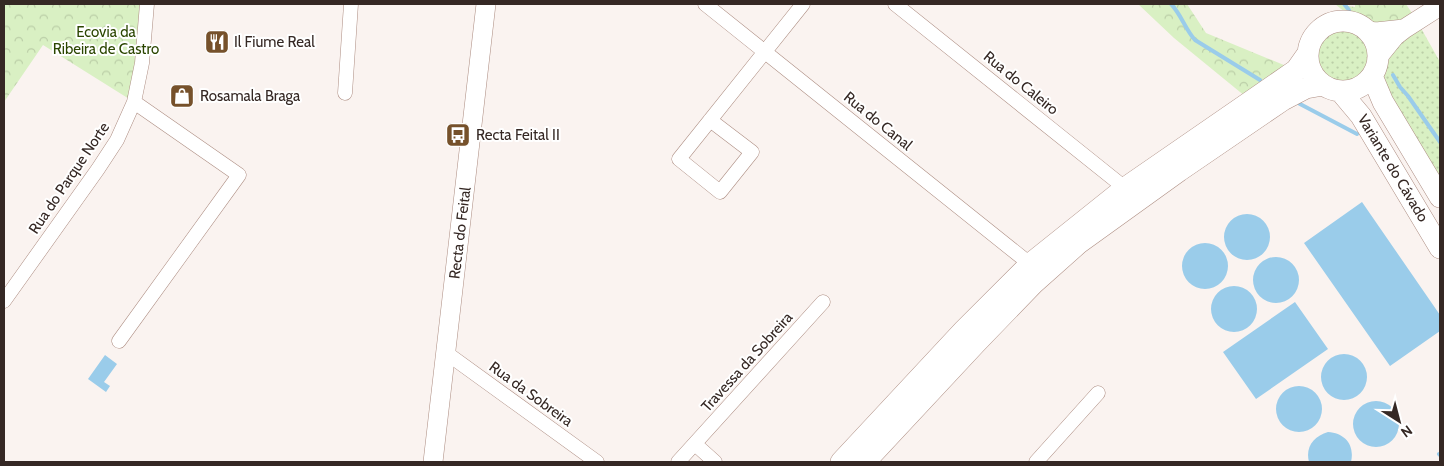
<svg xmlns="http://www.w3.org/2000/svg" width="1444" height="466" viewBox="0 0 1444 466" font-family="Cabin,sans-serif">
	<defs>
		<pattern id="grass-dots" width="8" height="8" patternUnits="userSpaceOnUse" patternTransform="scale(1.25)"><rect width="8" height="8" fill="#d9f0c3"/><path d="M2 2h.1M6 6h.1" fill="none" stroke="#bbcea7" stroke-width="1.8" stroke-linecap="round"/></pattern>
		<pattern id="park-crowns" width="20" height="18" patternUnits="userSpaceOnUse" patternTransform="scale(1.25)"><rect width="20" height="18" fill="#d9f0c3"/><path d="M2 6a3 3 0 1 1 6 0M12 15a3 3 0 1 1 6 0" fill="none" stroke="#bbcea7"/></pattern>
	</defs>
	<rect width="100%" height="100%" fill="#faf3f0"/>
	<path fill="url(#grass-dots)" d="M1417,21L1440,62V197L1372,76L1377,65Z
		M1317 56a26 26 0 1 1 52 0a26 26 0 1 1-52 0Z"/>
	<path fill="url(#park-crowns)" d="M4,4H147L134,102L43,45L4,102Z
		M1138,4H1187L1206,33L1296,70L1251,101L1174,38Z
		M1335,4L1355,7V4H1406L1417,21L1368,31Z"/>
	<path fill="#9accea" d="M1362,202L1440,315V331L1390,366L1304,243Z
		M1224 237a23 23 0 1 1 46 0a23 23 0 1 1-46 0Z
		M1182 266a23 23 0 1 1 46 0a23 23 0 1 1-46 0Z
		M1253 280a23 23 0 1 1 46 0a23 23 0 1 1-46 0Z
		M1211 309a23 23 0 1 1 46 0a23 23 0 1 1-46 0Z
		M1295,302L1328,349L1256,399L1223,352Z
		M1321 377a23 23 0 1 1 46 0a23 23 0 1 1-46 0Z
		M105,355L117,364L104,382L110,386L106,392L88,379Z
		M1276 409a23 23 0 1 1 46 0a23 23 0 1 1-46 0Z
		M1353 424a23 23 0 1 1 46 0a23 23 0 1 1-46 0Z
		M1328,432C1345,433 1355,445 1351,462H1309C1305,447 1314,436 1328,432Z"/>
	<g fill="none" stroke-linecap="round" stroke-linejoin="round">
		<path stroke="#9accea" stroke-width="4" d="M1171,4C1181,14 1185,29 1195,40L1260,80
			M1344,4L1349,10
			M1393,75L1400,87L1408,96L1440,142
			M1300,104L1357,134
			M1439,454L1440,455"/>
		<defs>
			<path id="street" d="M705,4L1030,264
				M895,4L1125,188
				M345,93L351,4
				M710,120L752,152L720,192L679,159L803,4
				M4,301L98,169L117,140L134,102L142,63L147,4
				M119,341L239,175L134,102
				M445,352L597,462
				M695,444L715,462
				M678,462L823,302
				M1036,462L1098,393"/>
			<path id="secondary" d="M1368,31L1376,32L1404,29
				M1378,57L1395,36L1404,29L1440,6
				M433,462L486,4"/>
			<path id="primary" d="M1308 56a35 35 0 1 1 70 0a35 35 0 1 1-70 0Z
				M1372,76L1383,102L1440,197
				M1340,91L1361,116L1440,248
				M841,462L964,330L1030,264L1125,188L1296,70L1308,53
				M865,462L976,343L1033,284L1079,243L1179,171L1283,100L1306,88L1323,85"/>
		</defs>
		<use href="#street" stroke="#ad8d82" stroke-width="15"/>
		<use href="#secondary" stroke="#ad8d82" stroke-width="20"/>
		<use href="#primary" stroke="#ad8d82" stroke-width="22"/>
		<use href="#street" stroke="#fff" stroke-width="14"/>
		<use href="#secondary" stroke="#fff" stroke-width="19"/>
		<use href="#primary" stroke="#fff" stroke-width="21"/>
	</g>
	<defs>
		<symbol id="restaurant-square" viewBox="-11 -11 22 22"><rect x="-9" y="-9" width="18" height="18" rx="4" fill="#76512b" stroke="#fff"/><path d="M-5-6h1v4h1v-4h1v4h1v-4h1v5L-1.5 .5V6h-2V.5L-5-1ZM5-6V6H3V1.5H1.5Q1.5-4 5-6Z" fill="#fff"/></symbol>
		<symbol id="shop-square" viewBox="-11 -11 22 22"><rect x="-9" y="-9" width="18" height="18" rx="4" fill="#76512b" stroke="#fff"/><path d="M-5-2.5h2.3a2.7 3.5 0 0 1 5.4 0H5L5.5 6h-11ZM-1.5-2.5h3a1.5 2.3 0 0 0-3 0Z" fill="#fff"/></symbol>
		<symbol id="bus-square" viewBox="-11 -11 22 22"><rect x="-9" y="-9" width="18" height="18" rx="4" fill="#76512b" stroke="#fff"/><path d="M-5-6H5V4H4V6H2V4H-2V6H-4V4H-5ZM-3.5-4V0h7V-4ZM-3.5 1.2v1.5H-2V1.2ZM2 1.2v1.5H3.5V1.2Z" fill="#fff"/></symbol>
	</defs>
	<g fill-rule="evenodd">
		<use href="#restaurant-square" x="203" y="28" width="28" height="28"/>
		<use href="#shop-square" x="168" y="82" width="28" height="28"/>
		<use href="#bus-square" x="444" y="121" width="28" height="28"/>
	</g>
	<g text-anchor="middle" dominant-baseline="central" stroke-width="4" stroke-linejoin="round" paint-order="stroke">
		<g font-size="15" fill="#2b4600" stroke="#fff">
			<text x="106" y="32">Ecovia da<tspan x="106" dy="17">Ribeira de Castro</tspan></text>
		</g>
		<g font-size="15" fill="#352824" stroke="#fff" text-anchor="start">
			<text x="234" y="42">Il Fiume Real</text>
			<text x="200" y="96">Rosamala Braga</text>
			<text x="476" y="135">Recta Feital II</text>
		</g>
		<g font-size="15" fill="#352824" stroke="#fff">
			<text transform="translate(1021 83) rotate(39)">Rua do Caleiro</text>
			<text transform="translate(878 121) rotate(39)">Rua do Canal</text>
			<text transform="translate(1393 168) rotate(59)">Variante do Cávado</text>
			<text transform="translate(69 178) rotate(-56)">Rua do Parque Norte</text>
			<text transform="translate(460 233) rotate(-83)">Recta do Feital</text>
			<text transform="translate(747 362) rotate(-48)">Travessa da Sobreira</text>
			<text transform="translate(531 394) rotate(36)">Rua da Sobreira</text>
		</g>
	</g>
	<rect width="1444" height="466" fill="none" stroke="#352824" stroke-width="10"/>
	<g transform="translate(1399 421) rotate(144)" stroke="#ffffff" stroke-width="4" paint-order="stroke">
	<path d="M0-4L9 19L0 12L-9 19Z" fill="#352824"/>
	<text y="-8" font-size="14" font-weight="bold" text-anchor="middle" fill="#352824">N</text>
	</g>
</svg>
